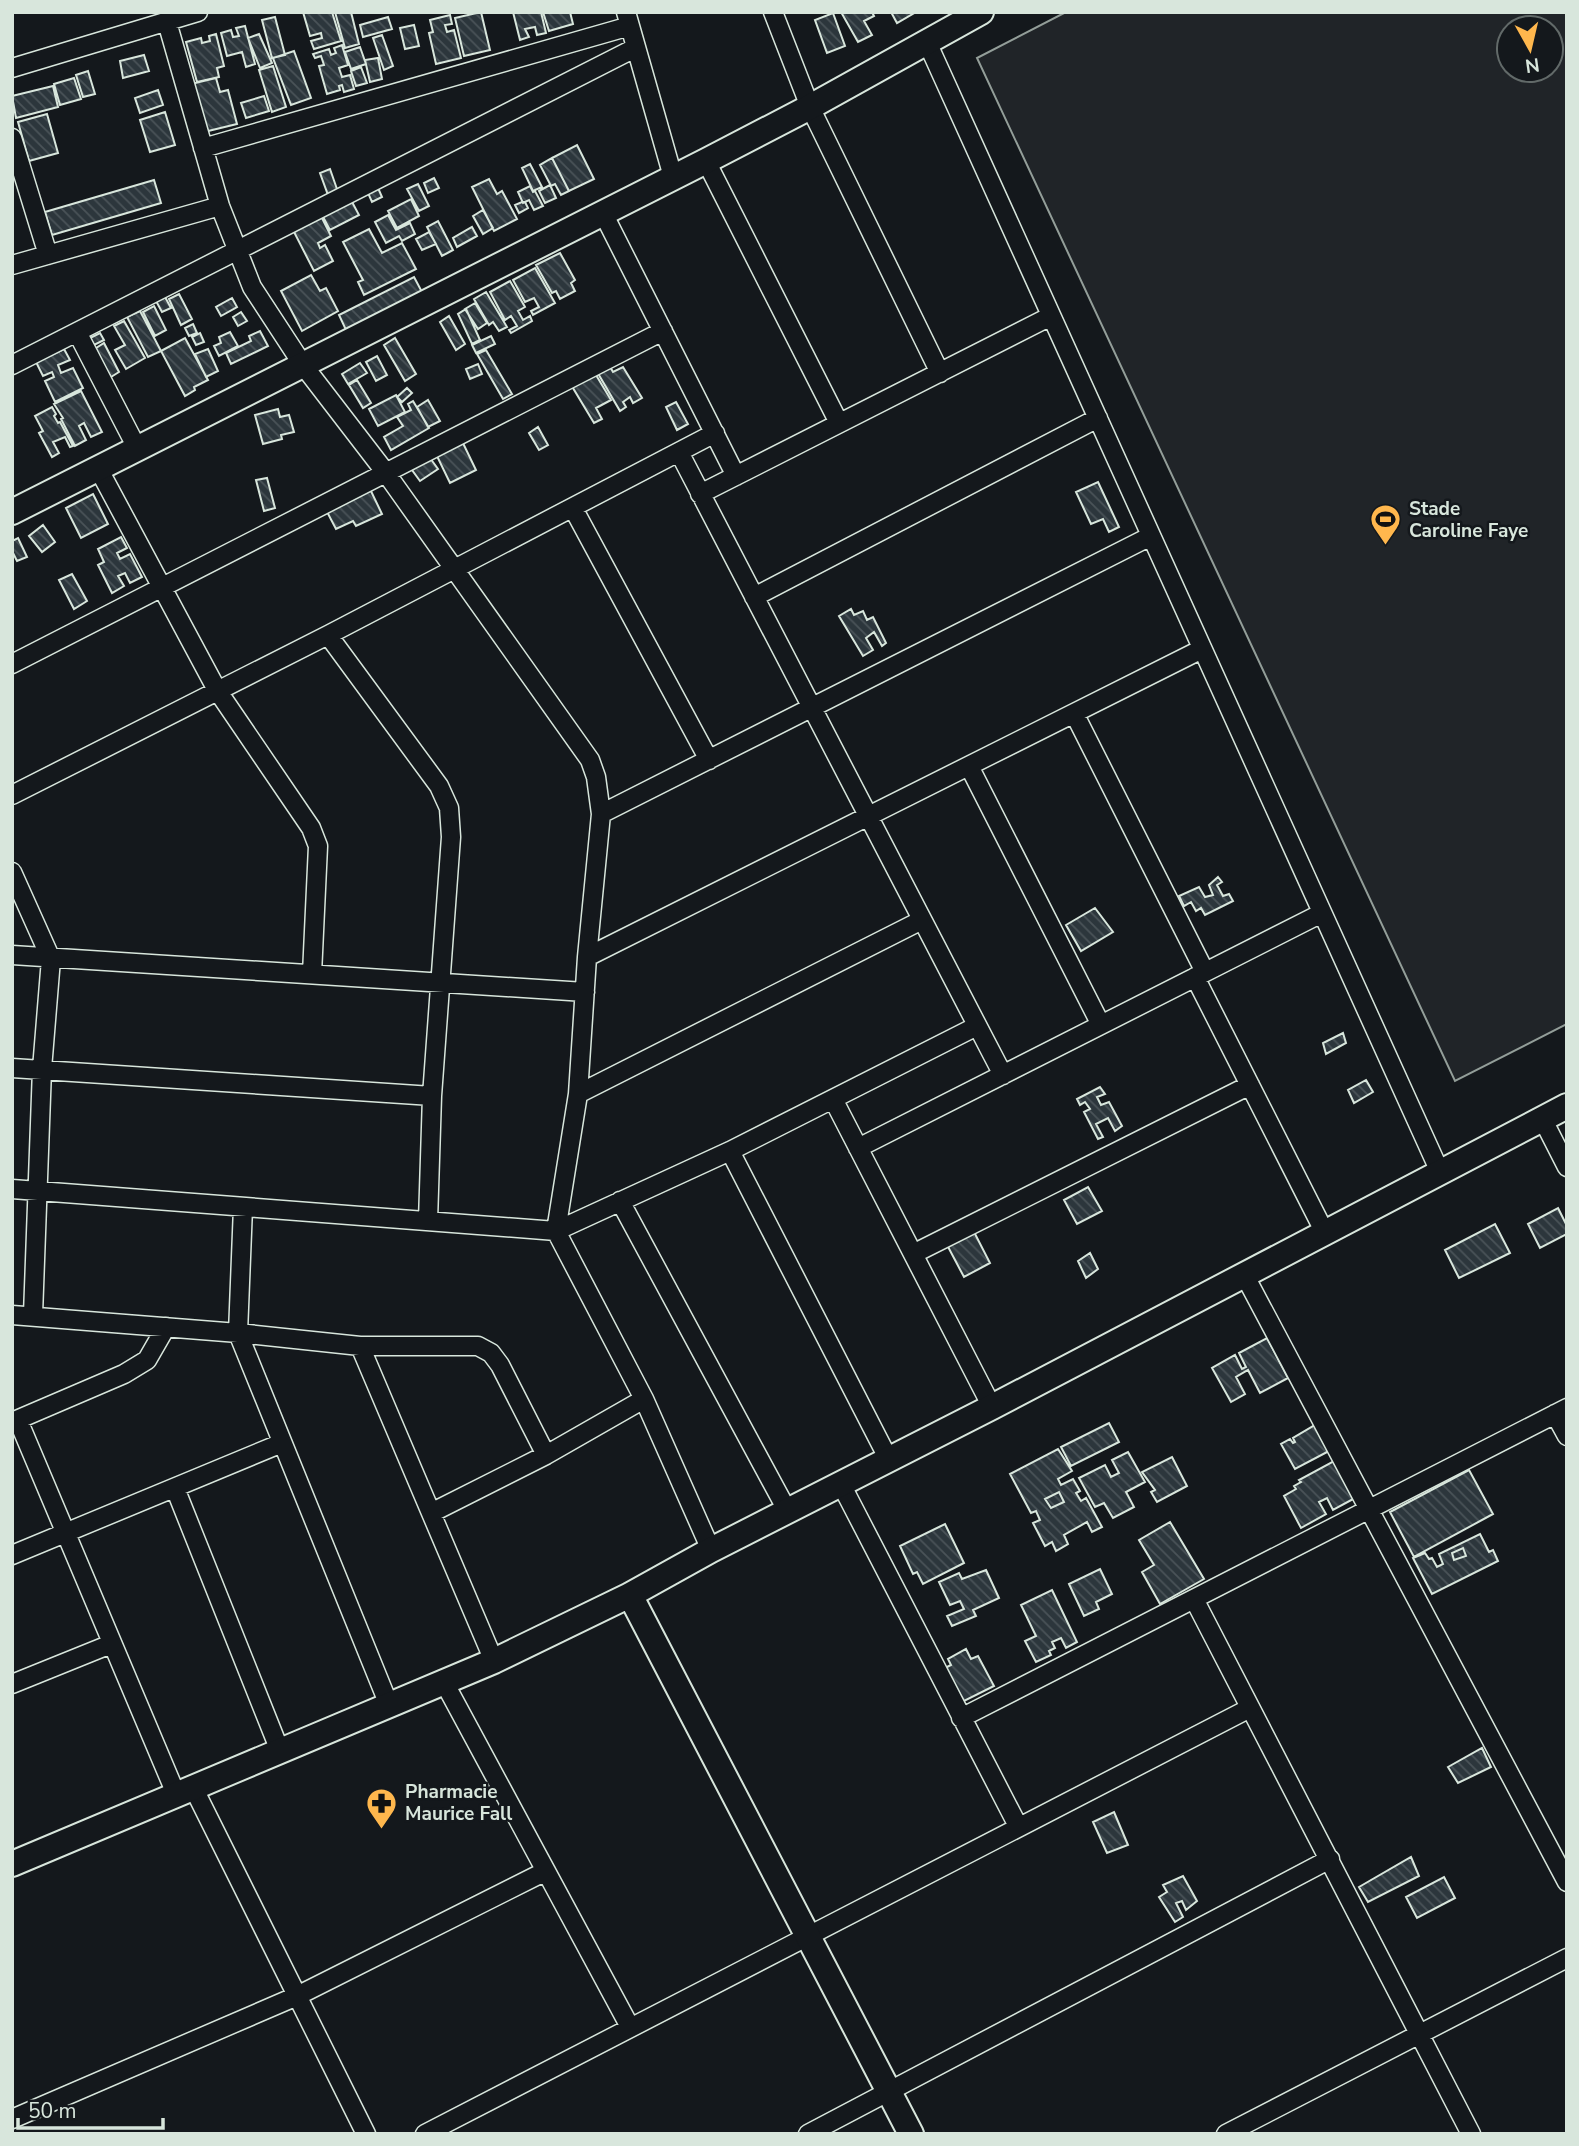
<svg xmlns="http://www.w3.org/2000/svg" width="1579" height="2146" viewBox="0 0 1579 2146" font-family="'Nunito Sans',sans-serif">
	<defs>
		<pattern id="building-back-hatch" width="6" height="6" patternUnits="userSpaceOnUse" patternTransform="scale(1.75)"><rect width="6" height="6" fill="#2c363c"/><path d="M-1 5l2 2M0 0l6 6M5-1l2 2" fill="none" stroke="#4a5358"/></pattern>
	</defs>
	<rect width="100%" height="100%" fill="#14181c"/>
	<path fill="#202428" stroke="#939e99" stroke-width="2" fill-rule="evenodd" d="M1066,12H1567V1024L1455,1081L977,58ZM1509,28H1551V70H1509Z"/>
	<path fill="url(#building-back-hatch)" stroke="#d8e6dc" stroke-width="2" fill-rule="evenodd" d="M303,12H332L341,41L314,49L311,41L322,38L321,33L310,36Z
		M335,12H351L359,44L345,48Z
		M481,12L490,50L464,56L455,18Z
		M513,12H541L546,33L537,35L535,27L525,29L529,37L520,40Z
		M543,12H570L573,24L549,31Z
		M841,12H872L874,16L864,21L872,35L858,42Z
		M891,12H916L897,23Z
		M833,13L845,46L827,53L815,20Z
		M450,15L452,24L445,25L447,32L454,30L461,58L436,64L429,33L433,32L430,20Z
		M275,17L285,55L272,58L262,20Z
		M388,17L392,29L363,37L360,25Z
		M414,25L419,46L405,49L400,28Z
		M245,26L255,64L246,67L242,52L227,56L221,33L231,30L233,37L239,36L236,28Z
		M216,34L224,66L217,68L219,77L197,82L186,42L201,38L202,43L210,41L209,36Z
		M259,34L272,63L260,68L248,38Z
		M382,35L393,66L384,70L373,38Z
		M342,45L348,65L339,68L342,77L350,75L354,89L344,92L342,85L339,86L340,90L327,94L319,66L324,65L321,56L315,58L313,54L329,49L331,55L336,53L334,48Z
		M360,47L366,64L351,69L345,52Z
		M294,51L311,98L291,105L273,58Z
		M144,55L149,71L123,78L120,61Z
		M378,58L382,79L370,82L365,60Z
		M273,66L286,107L272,112L259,70Z
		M361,67L367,83L356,86L351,71Z
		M88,71L95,94L83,97L76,75Z
		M74,78L81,99L60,105L54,84Z
		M216,78L220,92L228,90L237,124L204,132L191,84Z
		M53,86L58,107L16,118L12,96Z
		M158,90L163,105L140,113L135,98Z
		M264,96L269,111L246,118L241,103Z
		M165,112L175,145L150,152L140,120Z
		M47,114L58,153L29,161L18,122Z
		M577,145L594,179L569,191L552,158Z
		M552,158L569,191L561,195L555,184L551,186L540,165Z
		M530,164L542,187L533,191L522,168Z
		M330,169L338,192L328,195L320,173Z
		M434,178L439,188L428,193L424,183Z
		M489,179L497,194L502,191L517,219L494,231L472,187Z
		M154,180L161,203L52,235L45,212Z
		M418,184L429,206L419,211L407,189Z
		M550,185L556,198L545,203L539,191Z
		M530,186L533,192L535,191L543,206L534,210L529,200L523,203L518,192Z
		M378,188L382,197L372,202L368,193Z
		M411,199L419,216L397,228L388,211Z
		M351,200L359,215L330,230L322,215Z
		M522,202H525L528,208L519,213L515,205Z
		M483,210L493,228L483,234L473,216Z
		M320,214L331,236L318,243L320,248L325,245L333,261L314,271L292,228Z
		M388,215L396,230L410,223L415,234L402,241L399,236L386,243L375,222Z
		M438,221L453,250L442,256L427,227Z
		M472,227L477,236L457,247L453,238Z
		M369,229L382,253L402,243L416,269L364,295L358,282L363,280L343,242Z
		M429,232L436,244L422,250L416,239Z
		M560,253L575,280L571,283L575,291L560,299L556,291L552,293L536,265Z
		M535,268L555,303L533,315L531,311L539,307L534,298L525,302L513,280Z
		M311,275L320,291L326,288L338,311L302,331L281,291Z
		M414,277L422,292L346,330L339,315Z
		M510,281L525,307L518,311L523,320L530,316L532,321L511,333L509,330L517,326L511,316L505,320L490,292Z
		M486,292L507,327L499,331L493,322L489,325L474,299Z
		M179,294L192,319L181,325L169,299Z
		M165,297L171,308L162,312L156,301Z
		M232,298L237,307L221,316L216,307Z
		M475,303L487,323L478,329L465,309Z
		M154,306L166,330L155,336L143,312Z
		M466,309L480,340L472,344L458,314Z
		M140,311L161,351L148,357L127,317Z
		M241,312L247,321L238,326L233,317Z
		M449,316L465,344L456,350L440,322Z
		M124,321L145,358L126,369L115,350L125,345L114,326Z
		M193,324L197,333L189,336L185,328Z
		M260,331L268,346L231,364L226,353L251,341L249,336Z
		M230,332L238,346L219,356L214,346L221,343L219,337Z
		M100,333L104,340L94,345L90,338Z
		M200,333L204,342L196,345L192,337Z
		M491,336L495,344L476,353L472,345Z
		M185,338L208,380L194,387L195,390L185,396L161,351Z
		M395,338L416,374L405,381L384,345Z
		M104,343L119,372L111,377L93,350Z
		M64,349L70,360L58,365L61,373L73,368L83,388L55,402L45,381L54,377L52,372L43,376L36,362Z
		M208,349L218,371L206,377L195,354Z
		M486,350L512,394L503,399L477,354Z
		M377,356L387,375L376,381L366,362Z
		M360,363L367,373L348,384L342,374Z
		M608,363L613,372L623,367L642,398L633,403L630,397L623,402L626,407L620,411L596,370Z
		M478,364L482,374L470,379L466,369Z
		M593,370L611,400L596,408L602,419L594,423L570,383Z
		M357,380L371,403L363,408L349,385Z
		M407,388L412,393L402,402L397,397Z
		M81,391L102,432L91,437L84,423L79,426L86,440L75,446L61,419L63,418L54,404Z
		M396,395L405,412L378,426L369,409Z
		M428,400L440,421L428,427L417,407Z
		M413,401L429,428L391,450L384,437L403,426L397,417L411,410L408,404Z
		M676,402L688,424L677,430L666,407Z
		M52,407L56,414L54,416L58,423L60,422L73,446L70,447L65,437L53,442L59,453L52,457L39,433L43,431L35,416Z
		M278,409L280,417L289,415L294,432L281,435L282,439L263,444L255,415Z
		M538,427L548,445L539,450L529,433Z
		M461,439L476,470L450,483L435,452Z
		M430,458L438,469L420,481L412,470Z
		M267,478L275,508L264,511L256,480Z
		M1098,482L1119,527L1109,532L1103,519L1091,524L1076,492Z
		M369,487L382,514L356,526L353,521L336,529L325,508Z
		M93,494L108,524L81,538L66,508Z
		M43,525L55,542L42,552L29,536Z
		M121,537L127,548L117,553L120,559L130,554L142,577L130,583L125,573L118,576L124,586L112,593L98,565L104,562L98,549Z
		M18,538L27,557L17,561L12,551V541Z
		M72,574L87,601L74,609L59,580Z
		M851,609L854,615L863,611L867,620L873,617L886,643L882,646L874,632L866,638L873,650L863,656L839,616Z
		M1218,877L1222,882L1217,885L1223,896L1229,894L1233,901L1205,915L1201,908L1196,911L1191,902L1184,906L1179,896L1199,887L1205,897L1213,895L1209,885Z
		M1095,908L1113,932L1081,951L1066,925Z
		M1343,1033L1346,1043L1326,1054L1323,1043Z
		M1366,1080L1373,1092L1354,1103L1348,1090Z
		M1100,1087L1105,1094L1097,1097L1101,1105L1109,1102L1122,1126L1115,1131L1108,1118L1096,1124L1103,1137L1098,1139L1084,1112L1090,1109L1085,1102L1080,1105L1077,1099Z
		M1088,1187L1102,1211L1077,1224L1064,1200Z
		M1558,1208L1567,1226V1234L1540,1248L1528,1224Z
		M1495,1224L1510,1253L1459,1278L1445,1250Z
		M973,1230L990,1263L964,1277L946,1243Z
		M1090,1253L1098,1269L1086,1278L1078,1261Z
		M1267,1338L1288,1378L1260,1393L1248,1370L1236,1377L1245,1394L1231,1402L1212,1368L1235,1355L1242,1369L1246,1367L1239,1353Z
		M1109,1423L1119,1442L1071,1466L1061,1447Z
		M1315,1425L1329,1451L1295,1469L1281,1444L1290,1439L1293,1443L1295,1442L1293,1438Z
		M1058,1449L1072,1471L1058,1479L1061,1485L1073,1479L1080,1491L1076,1493L1081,1501L1086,1498L1102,1527L1092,1532L1087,1522L1064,1535L1068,1544L1056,1551L1052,1542L1045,1546L1033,1523L1040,1520L1036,1511L1031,1513L1010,1474ZM1059,1492L1064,1502L1051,1508L1045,1499Z
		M1128,1452L1145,1482L1126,1492L1134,1507L1113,1518L1104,1503L1095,1507L1079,1478L1105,1465L1111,1477L1119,1473L1112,1460Z
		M1172,1457L1187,1486L1157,1502L1151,1492L1155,1490L1142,1472Z
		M1334,1461L1355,1498L1333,1510L1327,1498L1319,1502L1326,1514L1301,1528L1284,1496L1296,1489L1294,1486L1301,1482L1299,1480Z
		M1469,1470L1493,1514L1414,1557L1390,1512Z
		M1059,1492L1064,1502L1051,1508L1045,1499Z
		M1170,1522L1204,1579L1160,1604L1142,1572L1154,1565L1139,1540Z
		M945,1524L964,1563L923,1584L917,1572L913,1574L900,1546Z
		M1480,1534L1489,1552L1493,1550L1498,1561L1432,1594L1413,1558L1425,1553L1429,1559L1432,1558L1437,1567L1443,1564L1439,1554ZM1463,1548L1466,1556L1454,1560L1452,1553Z
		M1463,1548L1466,1556L1454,1560L1452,1553Z
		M1100,1569L1112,1594L1096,1602L1099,1609L1084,1616L1069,1584Z
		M986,1570L999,1598L973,1610L976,1616L952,1626L947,1616L964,1609L960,1601L950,1605L939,1582L959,1573L962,1579Z
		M1052,1590L1077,1642L1066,1648L1061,1638L1052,1642L1055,1648L1049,1651L1051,1655L1036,1662L1025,1641L1036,1636L1021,1605Z
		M966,1649L971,1659L978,1656L994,1686L962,1702L945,1668L951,1665L948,1659Z
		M1482,1748L1491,1767L1458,1783L1448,1767Z
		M1114,1812L1128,1845L1107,1853L1093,1822Z
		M1411,1857L1419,1876L1368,1902L1359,1887Z
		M1183,1876L1197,1901L1186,1910L1182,1901L1176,1903L1183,1917L1175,1922L1159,1897L1167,1892L1163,1885Z
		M1444,1877L1455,1898L1417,1918L1406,1897Z"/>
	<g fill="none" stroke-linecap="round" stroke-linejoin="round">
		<defs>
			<path id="street" d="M626,12L673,177
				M773,12L810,107L940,373
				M167,22L220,206L252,287L303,365L386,473L590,760L596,777L601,814L587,957L578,1094L556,1231L644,1399L711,1550
				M927,42L1440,1172
				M12,68L198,12
				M12,138L48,255
				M203,148L630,26
				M706,161L839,423
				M603,213L736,476
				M12,265L220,206
				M77,332L137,448
				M12,365L635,48
				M679,452L1003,1075
				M98,468L217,690L311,828L318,846L312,974
				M700,494L1051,316
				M573,508L709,760
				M754,597L1098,418
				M328,635L439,786L449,808L451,837L432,1096L428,1221
				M12,664L663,331
				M1074,713L1205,972
				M969,766L1101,1025
				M12,795L328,635L715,433
				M601,814L1151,536
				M12,872L51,959L42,1069L33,1315
				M12,955L585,992
				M587,957L1202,649
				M1195,977L1325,1233
				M12,1068L432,1096
				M578,1094L922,920
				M833,1099L992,1407
				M1542,1118L1567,1167
				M858,1148L1322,913
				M730,1151L889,1460
				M12,1189L556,1231L730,1151L977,1026
				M620,1201L788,1512
				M243,1207L238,1333L389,1705
				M913,1254L1250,1085
				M1245,1276L1567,1882
				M12,1315L238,1333L360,1346H478L491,1353L500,1365L546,1455
				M360,1346L494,1661
				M1555,1414L1567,1436
				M18,1420L176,1794
				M12,1422L124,1374L147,1360L166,1327
				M842,1486L1018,1826
				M175,1488L280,1751
				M431,1513L546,1455L644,1399
				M12,1555L282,1443
				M1194,1599L1471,2134
				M444,1682L630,2027
				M12,1684L111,1644
				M961,1718L1567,1408
				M193,1787L366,2134
				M12,2119L297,1996L546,1871
				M425,2134L1250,1708
				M808,2134L1330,1859
				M1226,2134L1567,1958"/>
			<path id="secondary" d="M12,512L706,161L810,107L981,12
				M630,1595L911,2134
				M12,1864L494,1661L630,1595L711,1550L992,1407L1567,1106"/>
		</defs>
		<use href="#street" stroke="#d8e6dc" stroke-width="21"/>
		<use href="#secondary" stroke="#d8e6dc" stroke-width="28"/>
		<use href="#street" stroke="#14181c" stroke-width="18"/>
		<use href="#secondary" stroke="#14181c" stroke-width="24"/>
	</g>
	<defs>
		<symbol id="stadium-pin" viewBox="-11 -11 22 30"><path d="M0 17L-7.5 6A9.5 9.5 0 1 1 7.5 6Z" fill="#ffb74d" stroke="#14181c"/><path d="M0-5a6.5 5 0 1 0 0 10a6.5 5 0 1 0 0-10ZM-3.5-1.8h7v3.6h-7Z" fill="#111"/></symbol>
		<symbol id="pharmacy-pin" viewBox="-11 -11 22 30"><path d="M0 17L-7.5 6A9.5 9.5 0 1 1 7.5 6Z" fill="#ffb74d" stroke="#14181c"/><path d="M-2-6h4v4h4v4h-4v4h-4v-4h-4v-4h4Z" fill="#111"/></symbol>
	</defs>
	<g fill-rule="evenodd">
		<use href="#stadium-pin" x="1368" y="502" width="35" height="47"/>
		<use href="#pharmacy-pin" x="364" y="1786" width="35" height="47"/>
	</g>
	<g text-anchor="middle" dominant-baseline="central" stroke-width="5" stroke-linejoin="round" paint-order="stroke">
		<g font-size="19" font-weight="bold" fill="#d8e6dc" stroke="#14181c" text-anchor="start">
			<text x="1409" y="509">Stade<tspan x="1409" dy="22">Caroline Faye</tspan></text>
			<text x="405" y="1792">Pharmacie<tspan x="405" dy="22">Maurice Fall</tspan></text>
		</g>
	</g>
	<rect width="1579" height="2146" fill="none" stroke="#d8e6dc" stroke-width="28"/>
	<g transform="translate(1530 49) rotate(172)"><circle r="33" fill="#14181c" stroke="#626a69" stroke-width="2"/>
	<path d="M0-5L12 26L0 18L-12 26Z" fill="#ffb74d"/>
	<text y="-10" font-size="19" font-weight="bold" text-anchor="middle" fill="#d8e6dc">N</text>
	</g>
	<path d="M18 2118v10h145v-10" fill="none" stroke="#d8e6dc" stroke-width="3.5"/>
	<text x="28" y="2118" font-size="21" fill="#d8e6dc" stroke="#14181c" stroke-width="5" paint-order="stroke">50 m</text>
</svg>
